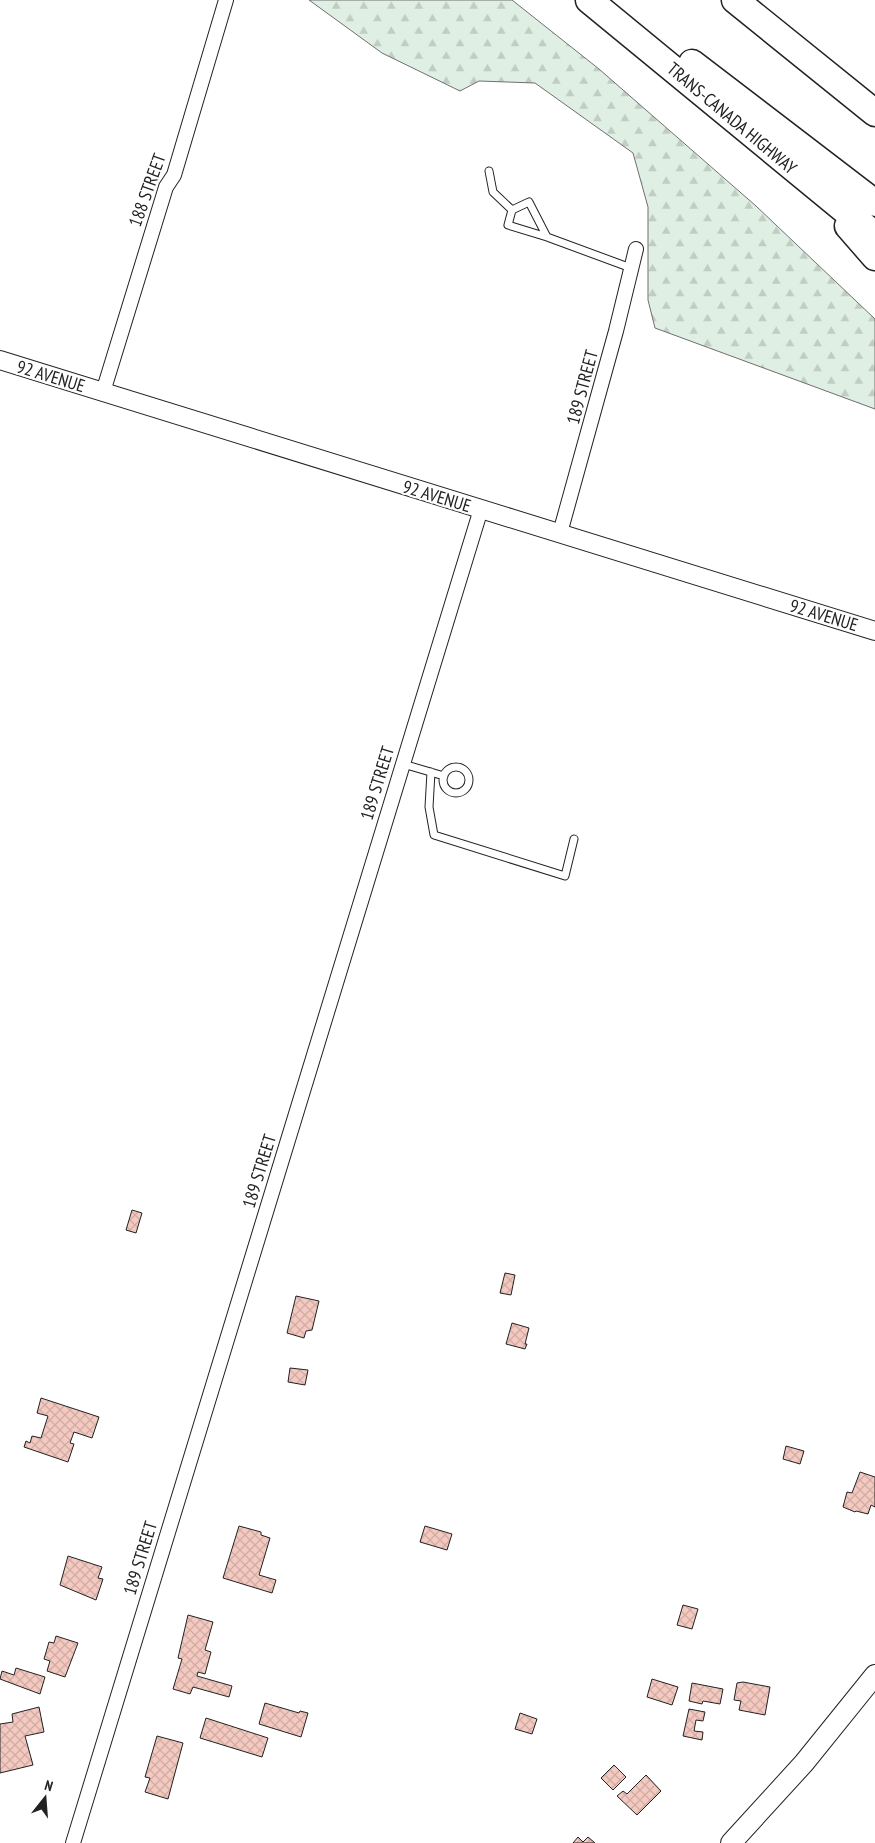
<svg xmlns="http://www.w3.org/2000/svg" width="875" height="1843" viewBox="0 0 875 1843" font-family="'PT Sans Narrow',sans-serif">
	<defs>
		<pattern id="forest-firs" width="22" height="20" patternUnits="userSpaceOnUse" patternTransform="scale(1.25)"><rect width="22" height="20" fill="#e0efe3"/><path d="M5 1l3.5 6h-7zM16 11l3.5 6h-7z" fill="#c0cdc2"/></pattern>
		<pattern id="building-cross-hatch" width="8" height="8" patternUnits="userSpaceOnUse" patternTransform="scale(1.25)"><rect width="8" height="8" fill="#f3c9c0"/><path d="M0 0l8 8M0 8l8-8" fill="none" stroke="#d0aca5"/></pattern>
	</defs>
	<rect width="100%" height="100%" fill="#fff"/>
	<path fill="url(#forest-firs)" stroke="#6f6f6f" d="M309,0H512L599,69L756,206L875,319V409L655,328L648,300V207L633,153L535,83L479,81L460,91L382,53Z"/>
	<path fill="url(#building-cross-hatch)" stroke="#222" d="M132,1210L142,1213L136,1233L126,1230Z
		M505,1273L515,1275L511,1295L500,1293Z
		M296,1296L319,1301L312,1330L306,1331L304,1338L287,1333Z
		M512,1323L529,1328L525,1344H527L525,1349L506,1344Z
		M290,1368L308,1370L305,1385L288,1382Z
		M41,1398L99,1417L92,1438L74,1432L70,1443L74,1444L68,1462L24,1447L26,1441L30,1443L32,1436L41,1438L48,1416L37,1413Z
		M786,1446L804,1451L800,1464L783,1459Z
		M860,1472L875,1477V1507L871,1505L868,1514L856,1511L855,1512L843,1507L847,1492L852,1493Z
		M239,1526L261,1532V1535L270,1538L259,1575L276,1580L272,1593L223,1578Z
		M425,1526L452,1534L447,1550L420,1542Z
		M68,1556L102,1567L98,1578L103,1579L96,1600L60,1585Z
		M683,1605L698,1609L692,1629L677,1625Z
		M188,1615L213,1622L205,1650L211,1652L205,1674L198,1672L197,1676L232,1686L229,1697L193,1687L190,1694L173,1689L182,1659L178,1658Z
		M56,1636L78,1643L65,1677L47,1671L50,1661L44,1659L49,1642L54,1643Z
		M16,1668L45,1677L40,1694L0,1679L2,1671L14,1675Z
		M652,1679L678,1687L672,1705L647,1697Z
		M743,1682L770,1687L765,1715L739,1710L741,1701L734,1700L737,1683Z
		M692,1683L723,1689L720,1704L703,1701L702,1704L689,1701Z
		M265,1703L299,1713L300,1711L308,1713L301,1737L259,1724Z
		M39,1707L44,1732L25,1736L33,1765L0,1773V1724L13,1722L12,1714Z
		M689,1709L705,1712L703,1721L696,1720L694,1731L703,1732L702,1740L683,1736Z
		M520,1713L537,1719L532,1734L515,1729Z
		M206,1718L268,1738L262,1757L200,1738Z
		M157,1736L183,1743L168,1799L145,1792L150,1778L145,1777Z
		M614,1765L626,1777L613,1790L601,1778Z
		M646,1775L661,1791L637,1815L617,1796L623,1791L627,1794Z
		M578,1837L583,1842L588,1837L595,1843H573Z"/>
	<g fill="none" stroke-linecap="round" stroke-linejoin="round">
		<defs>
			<path id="service" d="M489,171L493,192L512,210
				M547,237L508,225L512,210L529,202L547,237L631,268
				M403,764L444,776
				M443 780a13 13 0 1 1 26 0a13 13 0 1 1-26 0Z
				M431,772L429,807L434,835L565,876L574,839"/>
			<path id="minor" d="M103,392L166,187L174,175L226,0
				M560,533L616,331L636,249
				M73,1843L481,509"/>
			<path id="tertiary" d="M0,360L875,631"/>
			<path id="secondary" d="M731,1843L804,1763L875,1675"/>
			<path id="motorway" d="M589,0L875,235
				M735,0L875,113
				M692,63L875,203
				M848,226L875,257"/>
		</defs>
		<use href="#service" stroke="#222" stroke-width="9"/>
		<use href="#minor" stroke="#222" stroke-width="16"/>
		<use href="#tertiary" stroke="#222" stroke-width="20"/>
		<use href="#secondary" stroke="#222" stroke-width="22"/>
		<use href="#motorway" stroke="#222" stroke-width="29"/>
		<use href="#service" stroke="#fff" stroke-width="7"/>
		<use href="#minor" stroke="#fff" stroke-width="14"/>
		<use href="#tertiary" stroke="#fff" stroke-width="18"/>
		<use href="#secondary" stroke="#fff" stroke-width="20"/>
		<use href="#motorway" stroke="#fff" stroke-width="26"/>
	</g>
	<g text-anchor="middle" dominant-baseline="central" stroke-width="4" stroke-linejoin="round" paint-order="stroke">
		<g font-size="18" fill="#222" stroke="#fff">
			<text transform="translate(732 118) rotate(40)">TRANS-CANADA HIGHWAY</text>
			<text transform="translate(147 190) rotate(-70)">188 STREET</text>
			<text transform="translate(51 376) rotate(17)">92 AVENUE</text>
			<text transform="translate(582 387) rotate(-75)">189 STREET</text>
			<text transform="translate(437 496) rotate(17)">92 AVENUE</text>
			<text transform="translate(824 615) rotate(17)">92 AVENUE</text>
			<text transform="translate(377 783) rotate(-73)">189 STREET</text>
			<text transform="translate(259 1171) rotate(-73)">189 STREET</text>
			<text transform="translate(140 1558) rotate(-73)">189 STREET</text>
		</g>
	</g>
	<g transform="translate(45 1798) rotate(17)" stroke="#ffffff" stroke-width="4" paint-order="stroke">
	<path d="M0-4L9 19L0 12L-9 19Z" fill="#222222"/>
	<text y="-8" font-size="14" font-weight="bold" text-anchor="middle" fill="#222222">N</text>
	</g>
</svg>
